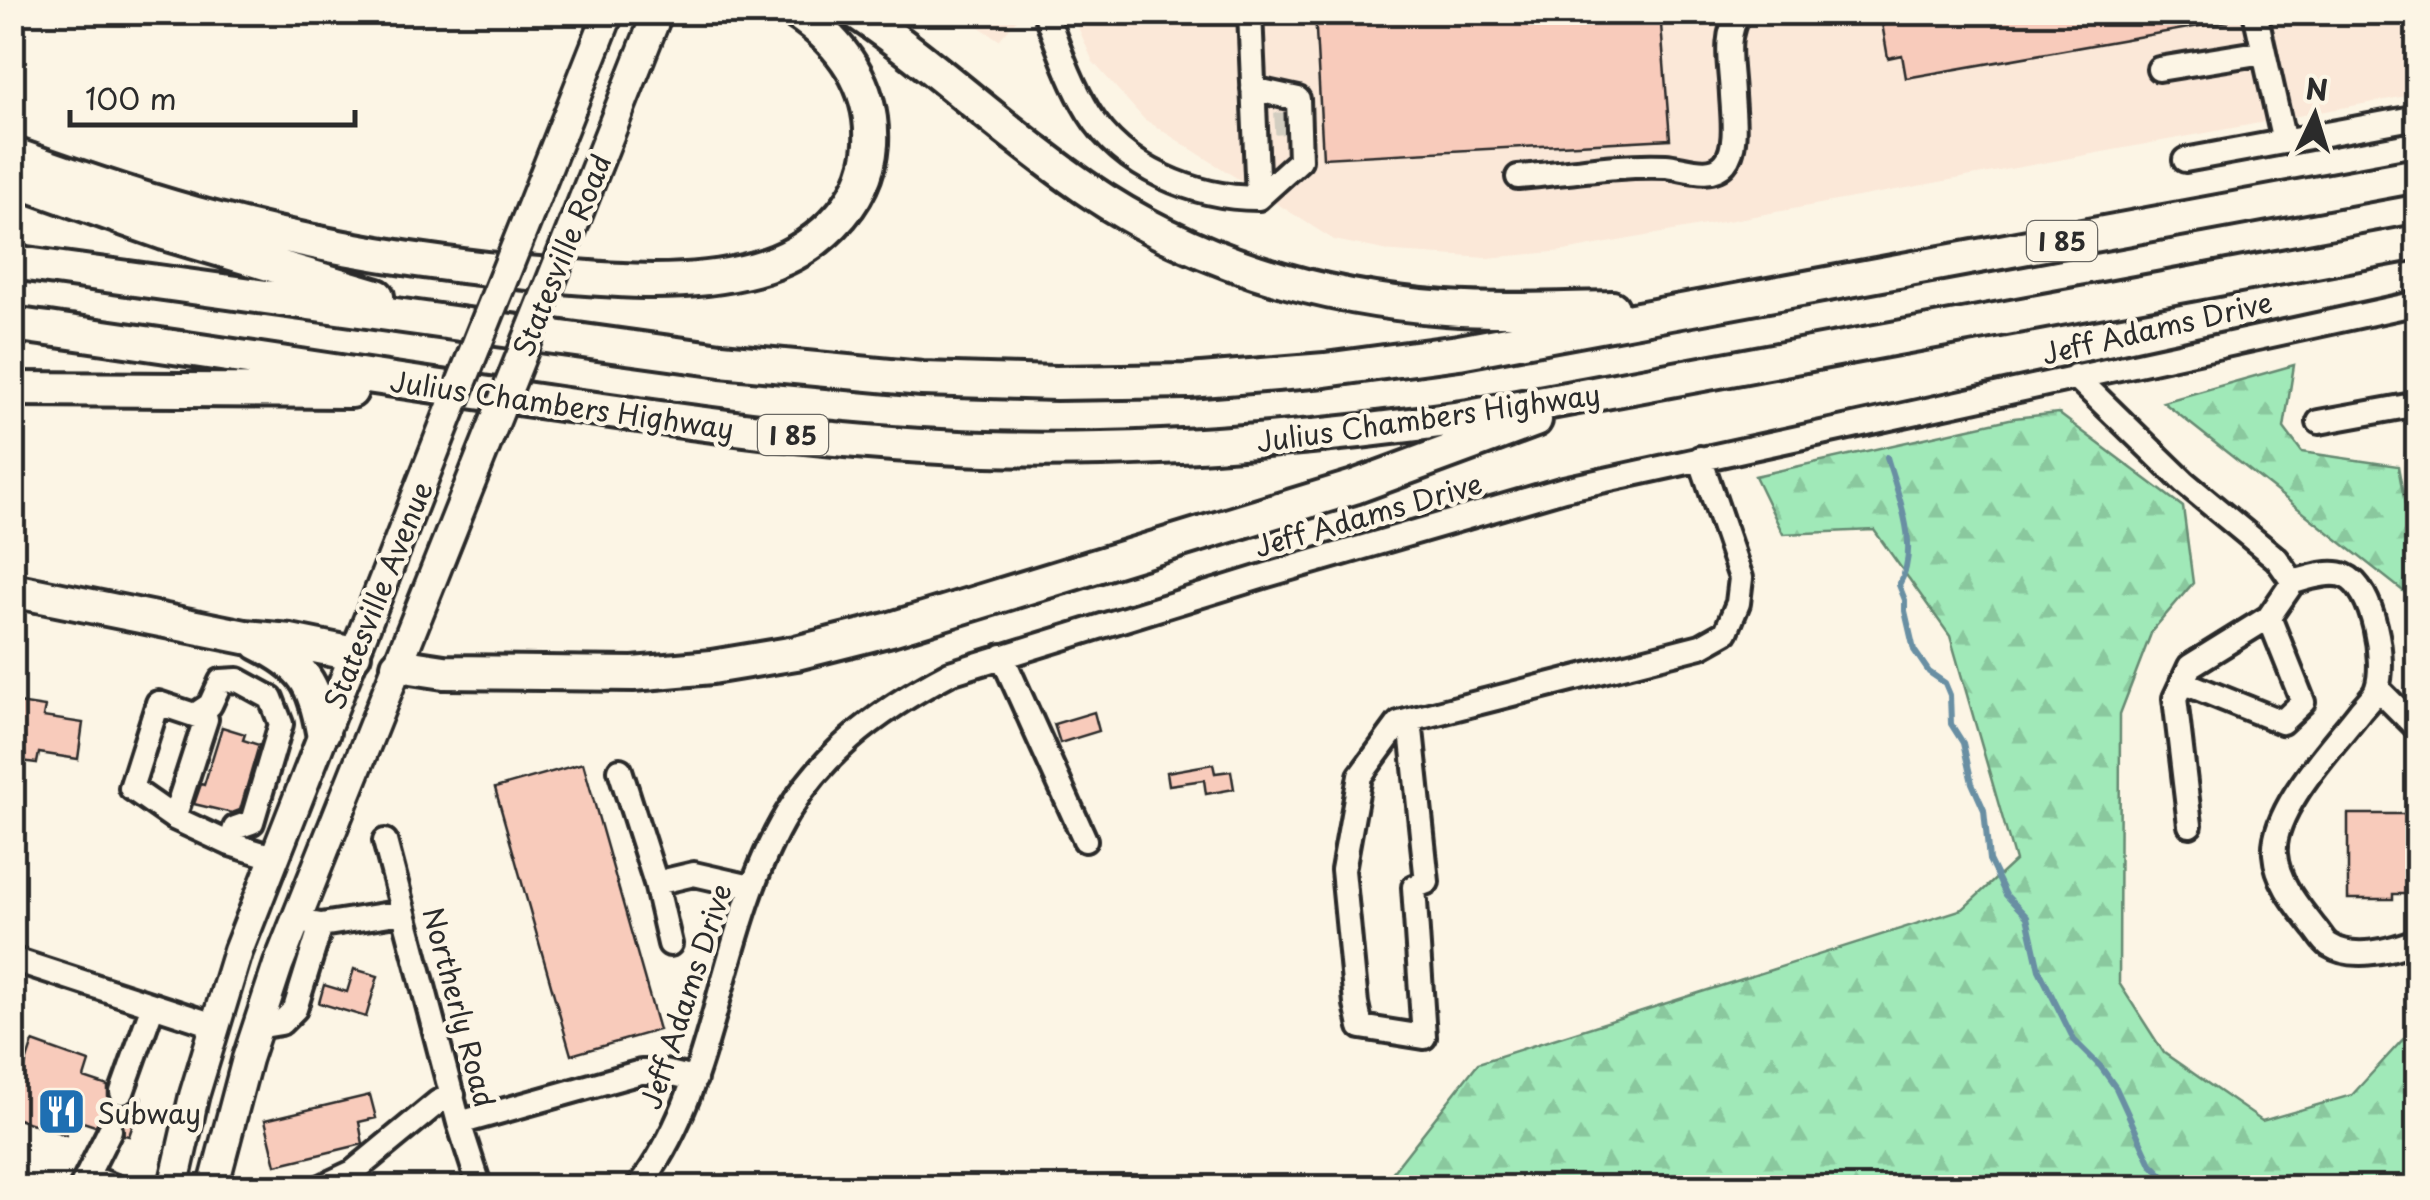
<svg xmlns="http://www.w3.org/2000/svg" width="2430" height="1200" viewBox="0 0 2430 1200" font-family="'Playpen Sans',sans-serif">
	<defs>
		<pattern id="forest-firs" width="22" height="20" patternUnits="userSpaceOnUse" patternTransform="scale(2.5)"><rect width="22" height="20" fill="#a0e9b8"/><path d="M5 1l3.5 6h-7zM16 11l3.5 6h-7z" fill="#8ac89e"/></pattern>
	</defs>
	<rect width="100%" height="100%" fill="#fcf5e5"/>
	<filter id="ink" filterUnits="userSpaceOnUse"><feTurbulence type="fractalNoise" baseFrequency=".01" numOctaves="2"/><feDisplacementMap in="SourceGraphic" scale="20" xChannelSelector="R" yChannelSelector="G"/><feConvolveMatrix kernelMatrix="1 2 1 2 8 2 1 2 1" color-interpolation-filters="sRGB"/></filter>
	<g filter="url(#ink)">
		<path fill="#fbe8d8" d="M958,13H1017L1019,17L999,40Z
			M1072,13H2417V94L1564,251L1487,258L1394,252L1334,240L1144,119L1093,62Z"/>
		<path fill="url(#forest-firs)" stroke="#668a72" stroke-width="2.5" d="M2294,365L2284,428L2302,452L2398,466L2413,547L2417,551V602L2163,402Z
			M2058,413L2183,507L2193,583L2152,631L2120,714L2119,983L2164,1053L2262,1121L2352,1095L2417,1024V1187H1381L1478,1063L1963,909L2015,861L1950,636L1874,530L1783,534L1755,476L2014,418Z"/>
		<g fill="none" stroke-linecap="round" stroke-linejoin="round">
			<path stroke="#698fa3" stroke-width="6" d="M1887,457C1898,496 1921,547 1899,585L1905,600V611L1914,650L1929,672L1945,683L1950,695L1951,724L1963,743L1972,783L1984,810L1989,860L2006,895L2027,917L2039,970L2074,1040L2101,1067L2116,1088L2151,1164L2176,1188"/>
		</g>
		<path fill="#f8cbbb" stroke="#2b2b2b" stroke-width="2.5" d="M1315,12H1660L1670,139L1323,158Z
			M1880,12H2227L2228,21L1906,78L1902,55L1888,58Z
			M12,702L45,707L43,717L83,723L78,759L39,753L37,763L12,760Z
			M1094,712L1099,731L1060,743L1054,724Z
			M222,727L245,734L243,740L259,745L240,810L232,813L194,804L201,784L204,785Z
			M583,763L659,1030L571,1055L495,788Z
			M1213,764L1215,773L1231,771L1234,789L1206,794L1204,780L1169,785L1167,772Z
			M2348,814H2418V894H2393V899H2348Z
			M354,969L378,976L366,1017L319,1003L324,985L347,992Z
			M33,1042L89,1062L84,1078L108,1086V1096L116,1106H126L136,1097L142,1098L129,1136L124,1135L122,1121L110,1115L101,1118L95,1126L71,1118L66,1135L12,1117V1065L24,1069Z
			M370,1095L376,1118L359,1122L363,1144L276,1165L265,1120Z"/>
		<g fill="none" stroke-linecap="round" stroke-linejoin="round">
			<path stroke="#d2cdc0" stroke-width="22" stroke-dasharray="22 11" stroke-linecap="butt" d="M1285,112L1287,143
				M110,1130L122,1092"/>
			<defs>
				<path id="minor" d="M1045,12C1058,46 1070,82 1089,113C1124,169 1195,198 1258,198
					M1250,12L1258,198
					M2255,12L2284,142
					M2159,69L2264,52
					M1253,89L1298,99L1300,160L1258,198
					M2185,160L2418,117
					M1518,177C1567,173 1617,164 1666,166C1683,167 1711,180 1725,163C1738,148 1733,114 1732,95C1731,65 1723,39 1739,12
					M2075,376L2184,482L2277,559L2293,582
					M2319,422L2418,404
					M1002,656L1085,840
					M2182,682L2282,722L2303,702L2269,617
					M2377,688L2418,729
					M195,715L210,705L221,681L238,680L271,698L281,724L252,822L235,828L230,844
					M1410,720L1427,882L1414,887L1424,1037L1361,1027L1356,1004L1343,870L1360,776L1399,723L1410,720L1701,646L1726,632L1738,603L1741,578L1700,458
					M620,770L656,883L694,874L751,887
					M174,818L206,719L158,703L131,788L174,818L230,844L273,857
					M2190,825L2175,698L2190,666L2269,617L2293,582C2308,578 2330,570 2345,576C2374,588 2386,662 2377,688C2375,696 2364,705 2359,712C2333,746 2271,810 2275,854C2277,882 2298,906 2314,927C2319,932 2323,941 2329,945C2354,961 2392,950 2418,940
					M385,841L459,1123L480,1188
					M656,883L670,944
					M309,923L321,925L403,912
					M12,959L214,1025
					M257,1027L281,1023L295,1009L321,925
					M122,1092L153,1005
					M459,1123L641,1072H664L695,1079
					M87,1176L110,1130
					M81,1188L87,1176L118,1188
					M319,1188L353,1172L438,1102L453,1095
					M638,1188C678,1136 697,1076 714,1015C760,846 785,759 950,673L1267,575L1564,489L2418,303"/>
				<path id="major" d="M529,214L609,12
					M575,221L658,12
					M173,1188L194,1096L238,951L454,401
					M213,1188L247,1059L278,965L476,469"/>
				<path id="highway" d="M856,12C936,66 1005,133 1084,187C1191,261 1317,299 1446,308C1501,312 1557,309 1612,308
					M12,154C79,178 146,201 215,219C325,248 437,266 551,275C619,281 688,287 755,269C812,254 867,206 871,144C874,87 842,42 796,12
					M12,179L164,233L377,296
					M12,262L721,360L922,379L1056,383L1189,381L1325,370L1459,352L2418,175
					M12,324C205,350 396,382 589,408C721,427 853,445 987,449C1149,453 1309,440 1469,417L2418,242
					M12,389L351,391
					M12,590L245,637L290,641L354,654
					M258,643C304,666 314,682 323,732
					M398,665L444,672L633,674L712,667L796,653L891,629L1354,487L1535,420"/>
			</defs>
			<use href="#minor" stroke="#2b2b2b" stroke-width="30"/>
			<use href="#major" stroke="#2b2b2b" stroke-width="35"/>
			<use href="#highway" stroke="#2b2b2b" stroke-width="40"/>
			<use href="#minor" stroke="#fcf5e5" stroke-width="22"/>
			<use href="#major" stroke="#fcf5e5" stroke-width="28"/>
			<use href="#highway" stroke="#fcf5e5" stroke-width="32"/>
			<defs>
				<path id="major-bridge" d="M454,401L529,214
					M476,469L575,221"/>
			</defs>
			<use href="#major-bridge" stroke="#2b2b2b" stroke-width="35" stroke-linecap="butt"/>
			<use href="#major-bridge" stroke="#fcf5e5" stroke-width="28"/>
		</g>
	</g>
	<defs>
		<symbol id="restaurant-square" viewBox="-11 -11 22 22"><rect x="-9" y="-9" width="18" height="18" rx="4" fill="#1f6fb2" stroke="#fcf5e5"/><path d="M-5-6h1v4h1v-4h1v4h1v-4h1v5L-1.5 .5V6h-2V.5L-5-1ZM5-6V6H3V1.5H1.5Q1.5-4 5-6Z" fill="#fff"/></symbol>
	</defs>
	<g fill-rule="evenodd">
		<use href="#restaurant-square" x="34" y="1084" width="55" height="55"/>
	</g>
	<g text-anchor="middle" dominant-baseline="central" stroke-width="9" stroke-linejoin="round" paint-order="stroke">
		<g fill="#fcf5e5" stroke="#6a6863" stroke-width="2.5">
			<rect x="2027" y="221" width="70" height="40" rx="8"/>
			<rect x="758" y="415" width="70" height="40" rx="8"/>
		</g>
		<g font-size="25" font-weight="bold" fill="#2b2b2b">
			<text x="2062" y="241">I 85</text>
			<text x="793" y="435">I 85</text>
		</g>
		<g font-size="28" fill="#2b2b2b" stroke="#fcf5e5">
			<text transform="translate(561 255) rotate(-68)">Statesville Road</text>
			<text transform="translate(2157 327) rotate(-13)">Jeff Adams Drive</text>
			<text transform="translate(562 404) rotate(8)">Julius Chambers Highway</text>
			<text transform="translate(1428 417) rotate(-8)">Julius Chambers Highway</text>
			<text transform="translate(1368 514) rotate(-16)">Jeff Adams Drive</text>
			<text transform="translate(377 595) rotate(-68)">Statesville Avenue</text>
			<text transform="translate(685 996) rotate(-72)">Jeff Adams Drive</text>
			<text transform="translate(460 1007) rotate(75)">Northerly Road</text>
		</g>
		<g font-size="28" fill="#2b2b2b" stroke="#fcf5e5" text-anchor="start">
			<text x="97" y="1112">Subway</text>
		</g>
	</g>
	<rect width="2430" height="1200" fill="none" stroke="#fcf5e5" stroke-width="50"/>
	<rect x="25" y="25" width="2380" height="1150" fill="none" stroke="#2b2b2b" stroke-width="4" filter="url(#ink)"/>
	<g transform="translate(2315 115) rotate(4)" stroke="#fcf5e5" stroke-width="8" paint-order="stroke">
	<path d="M0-8L18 38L0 25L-18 38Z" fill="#2b2b2b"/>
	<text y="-15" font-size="28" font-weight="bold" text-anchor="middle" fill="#2b2b2b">N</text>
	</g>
	<path d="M70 110v15h285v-15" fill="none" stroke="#2b2b2b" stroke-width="5"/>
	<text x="85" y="110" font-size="30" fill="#2b2b2b" stroke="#fcf5e5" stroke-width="8" paint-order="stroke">100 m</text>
</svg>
